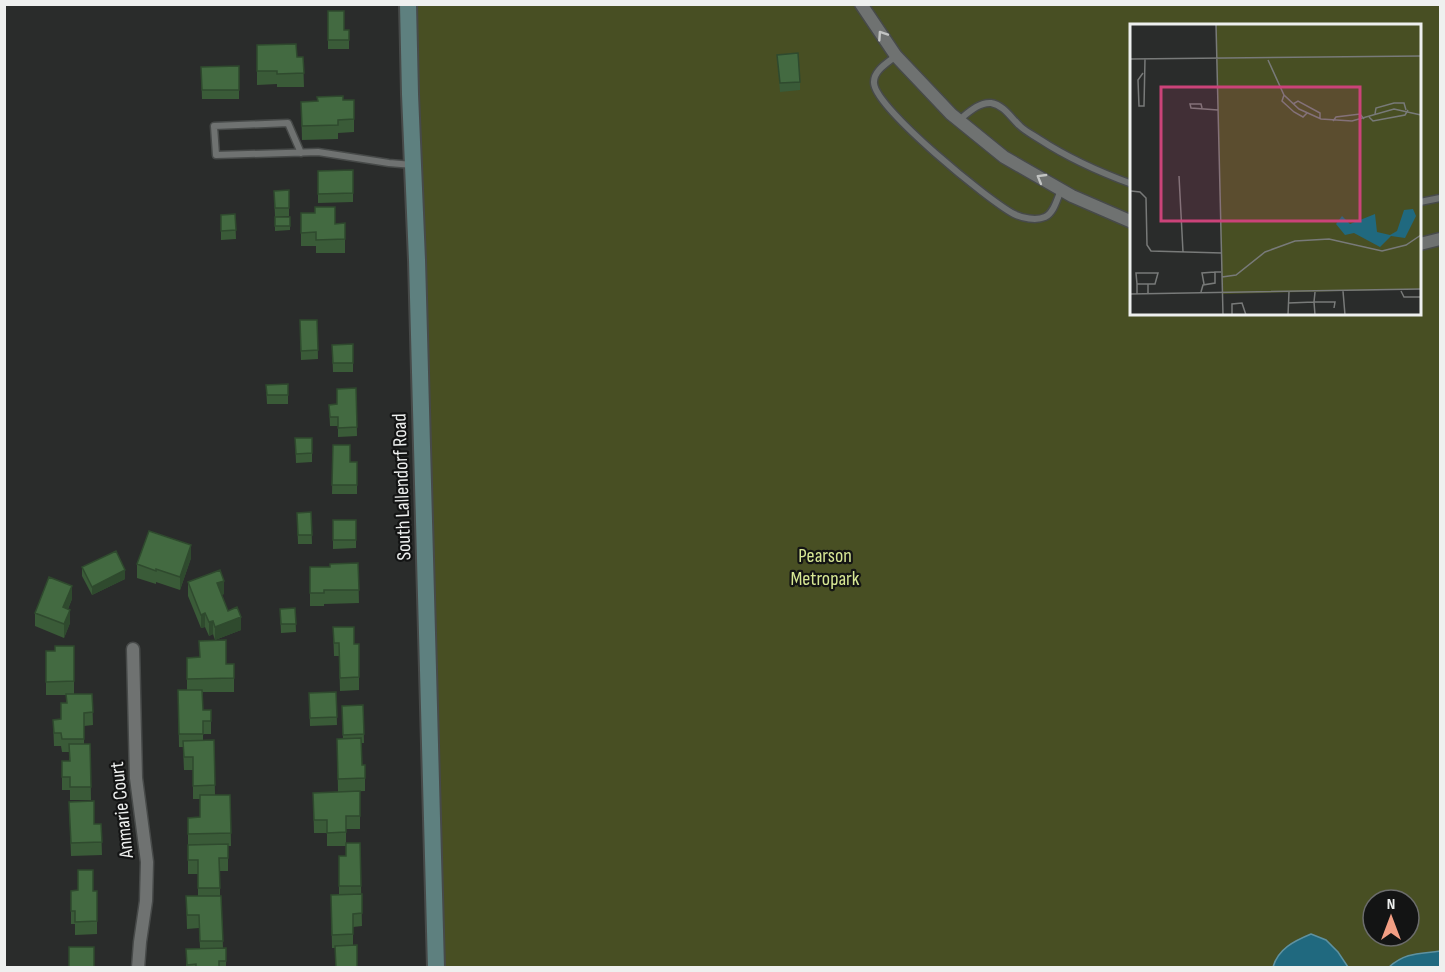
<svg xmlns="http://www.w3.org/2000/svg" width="1445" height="972" viewBox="0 0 1445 972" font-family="'Sofia Sans Condensed',sans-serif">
	<rect width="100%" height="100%" fill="#2a2c2b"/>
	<path fill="#484f23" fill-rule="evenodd" d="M408,5H1440V967H436ZM1132,26H1420V314H1132ZM1373,900H1409V936H1373Z"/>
	<path fill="#20697f" stroke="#5e92a1" stroke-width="1.5" d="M1311,934L1326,940L1338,952L1348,967H1273C1278,949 1294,941 1311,934Z
		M1440,951V967H1389C1406,952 1419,954 1440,951Z"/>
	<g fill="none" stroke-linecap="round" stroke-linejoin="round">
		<defs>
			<path id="lane" d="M896,56C887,63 873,71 874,83C875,108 989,201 1014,214C1022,218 1036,221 1045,217C1054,213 1057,199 1061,190
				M959,120C968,113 979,102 991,103C1004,105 1011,118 1020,126C1025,131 1033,135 1039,139C1068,158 1099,172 1132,184
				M301,153L288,123L214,126L216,155L318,152L389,163L413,165
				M1420,202L1440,198"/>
			<path id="street" d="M861,4L896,56L951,114L1004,157L1072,196L1132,222
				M1420,244L1440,239
				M133,649L136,778L147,862L146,901L140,942L138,968"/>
			<path id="secondary" d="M408,4L410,94L417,260L436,968"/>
		</defs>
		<use href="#lane" stroke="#474a49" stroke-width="9"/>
		<use href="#street" stroke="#474a49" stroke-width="15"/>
		<use href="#secondary" stroke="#474a49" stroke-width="20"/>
		<use href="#lane" stroke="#6f7271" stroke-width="6"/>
		<use href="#street" stroke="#6f7271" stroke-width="12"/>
		<use href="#secondary" stroke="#5e807f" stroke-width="16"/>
	</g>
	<path fill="#3a5b38" d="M328,11L344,30H349V49H328Z
		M257,45L297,57H303L304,87H277V84L257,85Z
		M777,55L800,82V90L780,92Z
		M239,66V99H202L201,67Z
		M354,100V132L338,133V139L302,140L301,102Z
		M353,170V202L318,203V171Z
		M289,190V216L275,217L274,191Z
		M301,213L335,224L345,223V253H316V246H301Z
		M235,214L236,239L221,240V215Z
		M275,217H290V230L275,231Z
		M300,320H317L318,359L301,360Z
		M353,344V372H333L332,345Z
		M288,384V404H267L266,385Z
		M356,388L357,436L338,437V426H330L329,405L337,404Z
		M295,438H312V462L296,463Z
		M333,445L350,462H357V494H332Z
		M311,512L312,544H298L297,513Z
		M333,520H356V548L333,549Z
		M191,558L180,590L156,582V584L137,578V564Z
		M358,563L359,603L324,604V606H310V567H330Z
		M82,567L125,579L92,595L82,576Z
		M188,582L224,594L221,595L228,611L241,630L215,640L226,664H234V692H203V710H211V734H203V741L214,740L215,795H230L231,846H228V871H220V896H221L223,948H226V968H186V949L200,948L199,928L187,929L186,896H198V874H188V818L200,817V799H193V770H184L183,747H179L178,690H187V658L199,657L215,640L213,634L209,636L205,627L201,628L188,596Z
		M72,599L68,609L70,623L64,638L35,626V613Z
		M295,608L296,632L281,633L280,609Z
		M333,627L354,644H359V690L340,691L339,656H334Z
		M74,646V694H92L93,725L84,726V744H90L91,800H70V790H62V761H69V752H62L61,746H54L53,720L61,719L66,703V695H46V651H55Z
		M336,692L337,725L310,726L309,693Z
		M363,705L364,743H361L362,765H365V791L338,792L337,739H343L342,706Z
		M360,791V829H346V846H327V833H314L313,793Z
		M69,802L94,824H101L102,855L71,856Z
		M360,843L362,926L353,927V945L336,968L335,948H332L331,895H339V856H346Z
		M71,891H97V934L75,935V924H71Z"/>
	<path fill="#2f4a2e" d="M191,545V558L180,590V577Z
		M125,570V579L92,595V587Z
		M224,581V594L217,597V583Z
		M72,586V599L63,620V607Z
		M70,610V623L64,638V624Z
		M205,613V627L201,628V615Z
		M241,617V630L215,640V627Z
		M213,621V634L209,636V622Z"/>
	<path fill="#436a41" stroke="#2f4a2e" stroke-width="1.5" d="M328,11H344V30H349V40H328Z
		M296,44L297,57H303L304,73L277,74V71H257V45Z
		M798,53L800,82L780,83L777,55Z
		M239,66V90H202L201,67Z
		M343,96V100H354V119L338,120V125L302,126L301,102L318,101L317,97Z
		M353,170V193L318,194V171Z
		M289,190V208H275L274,191Z
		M315,207H335V224L345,223V239L316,240V232L301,233V213H315Z
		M235,214L236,230L221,231V215Z
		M275,217H290V226H275Z
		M300,320H317L318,350L301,351Z
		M353,344V363H333L332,345Z
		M288,384V395H267L266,385Z
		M356,388L357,427L338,428V417H330L329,405L337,404V389Z
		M295,438H312V453L296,454Z
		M333,445H350V462H357V485H332Z
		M311,512L312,535H298L297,513Z
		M333,520H356V540H333Z
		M149,531L191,545L180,577L156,569V571L137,564Z
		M116,551L125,570L92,587L82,567Z
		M358,563L359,590H324V593H310V567H330V564Z
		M220,570L224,581L217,583L228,611L237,607L241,617L215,627L213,621L209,622L205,613L201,615L188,582Z
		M49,577L72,586L63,607L70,610L64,624L35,613Z
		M295,608L296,624H281L280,609Z
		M333,627H354V644H359V677L340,678L339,643H334Z
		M226,640V664H234V678L187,679V658L200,657L199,641Z
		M55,646H74V681L46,682V651H55Z
		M178,690H202L203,710H211V721H203V734H179Z
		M336,692L337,717L310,718L309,693Z
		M66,694H92L93,712L84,713V739H62L61,733H54L53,720L61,719V703H67Z
		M363,705L364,734L343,735L342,706Z
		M361,738L362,765H365V778L338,779L337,739Z
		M214,740L215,785L193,786V757H184L183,741Z
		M69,744H90L91,787H70V777H62V761H70Z
		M360,791V816H346V832L327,833V820H314L313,793Z
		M200,795H230L231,833L188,834V818L200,817Z
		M94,801V824H101L102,842L71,843L69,802Z
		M346,843H360L361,886H339V856H346Z
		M228,844V858H219L220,888H198V860H188V845Z
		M78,870H93V891H97V921L75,922V911H71V891L78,890Z
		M362,894V913L353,914V934L332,935L331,895Z
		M186,896H221L223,941H200L199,915H187Z
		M357,945V967L365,968H336L335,946Z
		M69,947H94V968H69Z
		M226,948V961H219V968H196V964L187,965L186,949Z"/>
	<defs><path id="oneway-chevron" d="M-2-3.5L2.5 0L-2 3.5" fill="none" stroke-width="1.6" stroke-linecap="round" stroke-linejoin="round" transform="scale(1.5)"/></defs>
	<g stroke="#c2c4c3">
		<use href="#oneway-chevron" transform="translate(882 35) rotate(-124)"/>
		<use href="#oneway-chevron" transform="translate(1041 178) rotate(-150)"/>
	</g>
	<g text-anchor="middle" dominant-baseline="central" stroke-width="4.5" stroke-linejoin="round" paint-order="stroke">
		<g font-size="20" fill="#eef0ef" stroke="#131414">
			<text transform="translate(402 487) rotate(-92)">South Lallendorf Road</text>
			<text transform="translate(122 810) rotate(-96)">Anmarie Court</text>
		</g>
		<g font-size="20" fill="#d7e794" stroke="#131414">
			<text x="825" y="556">Pearson<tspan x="825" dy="23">Metropark</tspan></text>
		</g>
	</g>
	<g transform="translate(1130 24)">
		<rect width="291" height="291" fill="#2a2c2b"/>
		<path d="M86,0H291V265L92,270Z" fill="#484f23"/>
		<path d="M283,185L286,192L275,214L261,212L250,223L224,209L215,211L206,200L212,192L220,200L245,190L247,208L260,211L267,207L274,186Z" fill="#20697f"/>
		<path fill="none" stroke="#787a79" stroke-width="1.5" d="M86,0L93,291M0,35L291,32M138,36L154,71L169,85L191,95L222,97L264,85L291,91M13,49L8,56L9,82H14L15,35M154,71L152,77L164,88L173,93L177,89M163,80L168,77L190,89V95M72,84L71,80H60L61,84L88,86M245,90L246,84L264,79H274L276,86M239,93L243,97L275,91L278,86M203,97L206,93L230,90L234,95M49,152L53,228M1,167L10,168L16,174L17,221L21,227L92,229M92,253L106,251L135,228L165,217L199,215L252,227L276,221L291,211M7,260L6,249H28L25,260H18M74,260L72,249L85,248M213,267L215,291M271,267L274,273H291M71,268L73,261L85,259V248H91M0,270L291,265M7,270V260H18V270M158,279L184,278L185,268M102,291V280L112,279L116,291M158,291L159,268M185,291L184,278H205L204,284"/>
		<path fill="#cb4379" fill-opacity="0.15" stroke="#cb4379" stroke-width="3" d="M31,63H230V197H31Z"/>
		<rect width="291" height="291" fill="none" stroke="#eef0ef" stroke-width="3"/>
	</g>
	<rect width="1445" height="972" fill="none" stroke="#eef0ef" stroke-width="12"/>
	<g transform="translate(1391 918)"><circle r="28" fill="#131414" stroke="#6b6c6c" stroke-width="1.5"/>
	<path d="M0-4.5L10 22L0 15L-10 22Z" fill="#f39f84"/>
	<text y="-9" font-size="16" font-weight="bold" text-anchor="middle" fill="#eef0ef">N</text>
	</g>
</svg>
